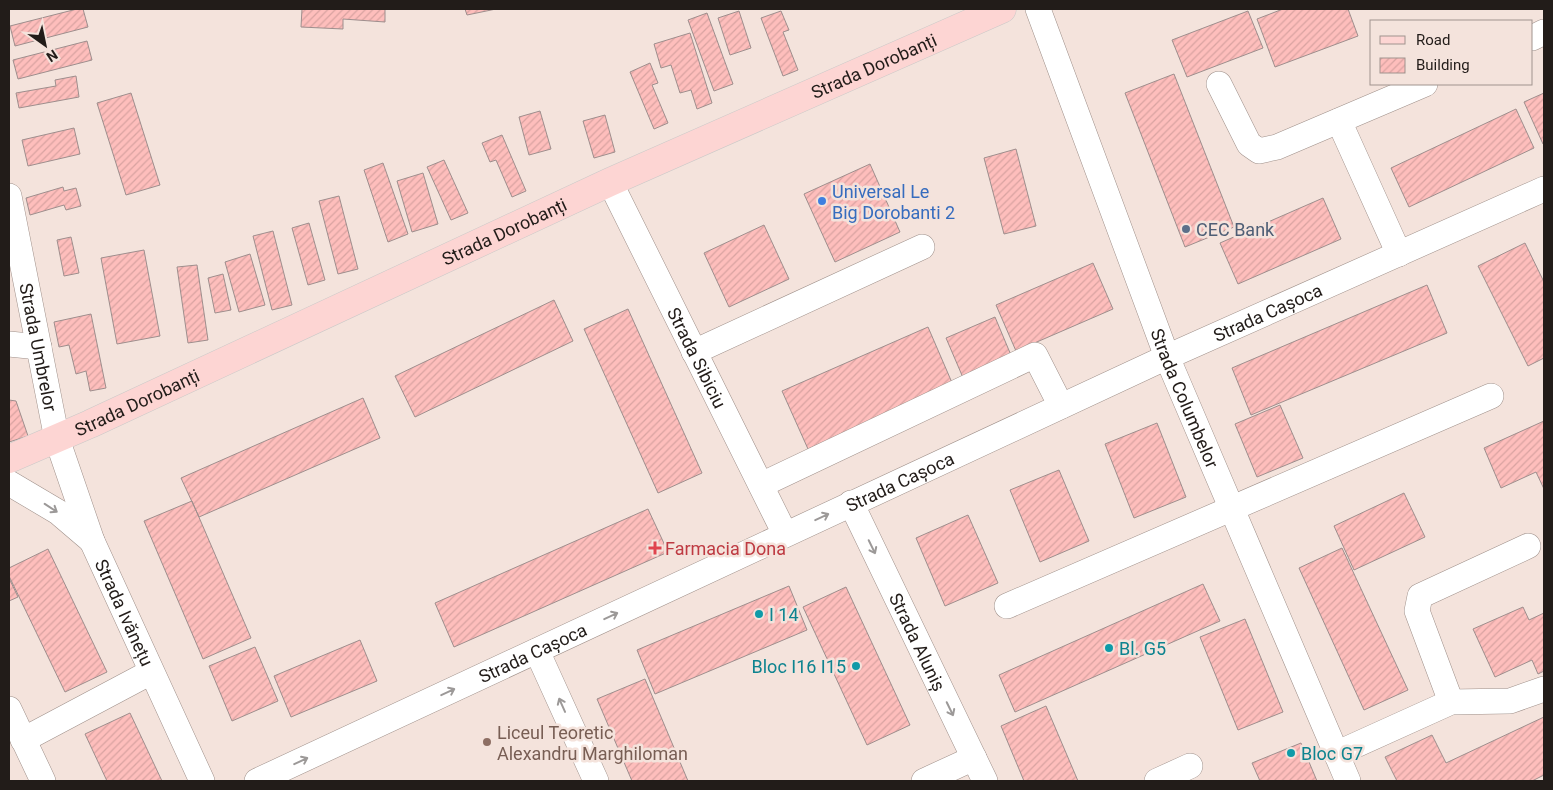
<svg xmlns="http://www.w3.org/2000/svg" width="1553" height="790" viewBox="0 0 1553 790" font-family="Roboto,sans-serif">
	<defs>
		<pattern id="building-hatch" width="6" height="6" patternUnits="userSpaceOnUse" patternTransform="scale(1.25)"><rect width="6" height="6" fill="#febebc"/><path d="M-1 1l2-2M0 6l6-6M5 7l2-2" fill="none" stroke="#d9a3a1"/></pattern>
	</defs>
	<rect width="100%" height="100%" fill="#f4e3dc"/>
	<path fill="url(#building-hatch)" stroke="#9e8e8d" d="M77,9H83L88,27L15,46L10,26Z
		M302,9H385V22L343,19V29L301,27Z
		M465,9H496L467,15Z
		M1283,9H1348L1358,36L1275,67L1257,19Z
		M739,11L751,48L730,55L718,18Z
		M781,11L789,30L783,32L798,70L783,76L761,18Z
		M1248,11L1263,48L1187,77L1172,40Z
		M707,13L733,84L714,91L688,20Z
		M690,33L712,103L697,109L691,90L680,93L671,65L661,68L654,44Z
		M87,41L92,60L18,79L13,60Z
		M650,63L658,83L652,85L668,123L654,129L630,72Z
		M1174,74L1234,227L1185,247L1125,93Z
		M76,76L79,97L19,108L16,93L56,86L55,80Z
		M131,93L160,185L126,195L97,103Z
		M1544,93V144H1543L1524,102Z
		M1516,109L1534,148L1409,207L1391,168Z
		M540,111L551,149L529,155L519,117Z
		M605,115L615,152L594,158L583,121Z
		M74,128L80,154L28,166L22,140Z
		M502,135L526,191L512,197L496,160L490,162L482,143Z
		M1016,149L1036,226L1004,234L984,158Z
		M444,160L468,213L451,220L427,167Z
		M383,163L408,234L388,242L364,170Z
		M870,164L900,232L835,262L804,194Z
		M423,173L438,224L412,232L397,181Z
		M63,187L64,191L76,188L81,206L66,210L64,205L30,215L26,198Z
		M339,196L358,269L338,274L319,201Z
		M1323,198L1341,239L1238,284L1220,243Z
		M309,223L325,280L308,285L292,228Z
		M764,225L789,279L729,307L704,253Z
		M273,231L292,305L272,310L253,236Z
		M71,237L79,273L64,276L57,240Z
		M1525,243L1544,282V358L1528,366L1478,266Z
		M144,250L160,336L117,344L101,258Z
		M250,254L265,305L239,312L225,262Z
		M1093,263L1113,309L1016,351L996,305Z
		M197,265L208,340L188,343L177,267Z
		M223,274L231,310L215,313L208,278Z
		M1427,285L1447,333L1251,415L1232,368Z
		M554,300L573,341L415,417L395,376Z
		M628,309L702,473L658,493L584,329Z
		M91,314L106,388L90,391L86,371L76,374L69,345L59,347L54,322Z
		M995,317L1013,360L964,380L946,338Z
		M928,327L953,385L808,449L782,391Z
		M363,398L380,438L199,517L181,478Z
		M9,400L16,401L28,436L9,442Z
		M1280,405L1303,458L1257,477L1235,424Z
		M1544,421V489L1536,472L1501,488L1484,448Z
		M1157,423L1186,497L1134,518L1105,444Z
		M1059,470L1089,541L1040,562L1010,490Z
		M1404,493L1425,537L1354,570L1334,526Z
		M192,501L251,638L203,659L144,521Z
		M648,509L668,552L454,647L435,603Z
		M968,515L998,583L945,606L916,538Z
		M1342,548L1408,690L1364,710L1299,568Z
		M48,549L107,672L65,692L9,576V568Z
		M9,578L18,597L9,601Z
		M1203,584L1220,621L1015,712L999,675Z
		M789,586L807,630L655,694L637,650Z
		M846,587L910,725L867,745L803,607Z
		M1523,607L1529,620L1544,613V671L1538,674L1532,660L1495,677L1473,629Z
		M1245,619L1283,712L1238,730L1200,637Z
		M360,640L377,681L291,717L274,676Z
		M255,647L278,701L232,721L209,666Z
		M645,679L688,781H632L597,699Z
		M1046,706L1078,781H1024L1001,726Z
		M130,713L162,781H107L85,734Z
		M1544,717V775L1532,781H1397L1385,757L1432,735L1446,763Z
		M1301,743L1317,781H1260L1252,763Z"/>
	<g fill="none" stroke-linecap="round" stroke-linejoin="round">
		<defs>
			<g id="minor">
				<path id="s1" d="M1038,9L1167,357L1348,781"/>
				<path d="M1532,38L1544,32"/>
				<path d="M1219,84L1249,144L1259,151L1277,147L1425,84"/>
				<path d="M1339,121L1399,254"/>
				<path id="s2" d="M610,182L785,534"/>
				<path id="s3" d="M9,196L57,439L92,541L202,781"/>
				<path d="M9,344L39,347"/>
				<path d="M694,352L922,247"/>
				<path d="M9,483L58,512L92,541"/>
				<path d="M761,485L1035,355L1061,406"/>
				<path id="s4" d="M851,503L985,781"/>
				<path d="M1007,606L1491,396"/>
				<path d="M537,651L596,781"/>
				<path d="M1451,702L1417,611L1420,596L1528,546"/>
				<path d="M9,709L43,781"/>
				<path d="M23,740L151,672"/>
				<path d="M1336,754L1451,702L1510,701L1544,689"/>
				<path id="s5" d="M257,781L1167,357L1544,189"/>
				<path d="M924,781L974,758"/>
				<path d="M1157,781L1190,766"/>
			</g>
			<g id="major">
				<path id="s6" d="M9,459L90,424L610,182L1002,9"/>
			</g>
		</defs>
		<use href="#minor" stroke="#9f908a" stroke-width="26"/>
		<use href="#major" stroke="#cac9c8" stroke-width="29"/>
		<use href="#minor" stroke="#fff" stroke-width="25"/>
		<use href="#major" stroke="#fdd5d3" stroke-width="28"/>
	</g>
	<defs><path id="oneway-shaft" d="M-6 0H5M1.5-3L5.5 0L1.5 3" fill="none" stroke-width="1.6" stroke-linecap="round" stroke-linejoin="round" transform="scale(1.25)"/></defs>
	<g stroke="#9c9998">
		<use href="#oneway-shaft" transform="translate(51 508) rotate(33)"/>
		<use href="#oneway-shaft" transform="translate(822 517) rotate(-25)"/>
		<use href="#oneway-shaft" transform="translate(872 547) rotate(64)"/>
		<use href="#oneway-shaft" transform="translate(611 616) rotate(-25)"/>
		<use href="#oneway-shaft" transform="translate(448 692) rotate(-25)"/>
		<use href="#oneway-shaft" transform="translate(562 705) rotate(-114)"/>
		<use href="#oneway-shaft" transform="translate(950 709) rotate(64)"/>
		<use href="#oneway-shaft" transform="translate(301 761) rotate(-25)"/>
	</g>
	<circle fill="#3f7fe0" stroke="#f4e3dc" stroke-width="2" cx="822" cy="201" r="5"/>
	<circle fill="#5c6f8a" stroke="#f4e3dc" stroke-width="2" cx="1186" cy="229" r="5"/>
	<path fill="#e0444e" stroke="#f4e3dc" stroke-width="2" d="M652.5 540.5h5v5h5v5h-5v5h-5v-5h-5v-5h5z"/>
	<g fill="#0f9aa8" stroke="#f4e3dc" stroke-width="2">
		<circle cx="759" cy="614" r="5"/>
		<circle cx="1109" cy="648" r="5"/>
		<circle cx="856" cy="666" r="5"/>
		<circle cx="1291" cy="753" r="5"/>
	</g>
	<circle fill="#8d6e63" stroke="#f4e3dc" stroke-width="2" cx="487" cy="742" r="5"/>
	<g text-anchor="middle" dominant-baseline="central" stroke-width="5" stroke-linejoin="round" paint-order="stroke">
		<g font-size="18" fill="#221c19" stroke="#f4e3dc">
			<text stroke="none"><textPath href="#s6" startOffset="950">Strada Dorobanți</textPath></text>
			<text stroke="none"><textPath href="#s6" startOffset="545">Strada Dorobanți</textPath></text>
			<text stroke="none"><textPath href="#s5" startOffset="1114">Strada Cașoca</textPath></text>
			<text stroke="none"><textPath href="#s3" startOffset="154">Strada Umbrelor</textPath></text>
			<text stroke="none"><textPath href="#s2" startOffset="196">Strada Sibiciu</textPath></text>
			<text stroke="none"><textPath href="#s1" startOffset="416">Strada Columbelor</textPath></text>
			<text stroke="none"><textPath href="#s6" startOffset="140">Strada Dorobanți</textPath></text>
			<text stroke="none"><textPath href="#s5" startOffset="709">Strada Cașoca</textPath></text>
			<text stroke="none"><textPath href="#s3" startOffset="434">Strada Ivănețu</textPath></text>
			<text stroke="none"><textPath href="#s4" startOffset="154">Strada Aluniș</textPath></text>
			<text stroke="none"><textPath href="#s5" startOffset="304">Strada Cașoca</textPath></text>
		</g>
		<g font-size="18" fill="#366cbe" stroke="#f4e3dc" text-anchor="start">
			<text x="832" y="191">Universal Le<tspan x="832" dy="21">Big Dorobanti 2</tspan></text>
		</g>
		<g font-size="18" fill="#4e5e75" stroke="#f4e3dc" text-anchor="start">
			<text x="1196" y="229">CEC Bank</text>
		</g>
		<g font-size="18" fill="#be3a42" stroke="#f4e3dc" text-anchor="start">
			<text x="665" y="548">Farmacia Dona</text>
		</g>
		<g font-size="18" fill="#0d838f" stroke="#f4e3dc" text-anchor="start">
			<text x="769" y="614">I 14</text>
			<text x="1119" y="648">Bl. G5</text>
			<text x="846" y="666" text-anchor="end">Bloc I16 I15</text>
			<text x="1301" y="753">Bloc G7</text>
		</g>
		<g font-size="18" fill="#785e54" stroke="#f4e3dc" text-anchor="start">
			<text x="497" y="732">Liceul Teoretic<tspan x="497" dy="21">Alexandru Marghiloman</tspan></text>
		</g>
	</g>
	<rect width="1553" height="790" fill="none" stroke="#221c19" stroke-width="20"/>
	<rect x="1370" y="20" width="162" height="65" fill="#f4e3dc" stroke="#a0938e"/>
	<rect x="1380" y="36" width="25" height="8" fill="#fdd5d3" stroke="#a0938e"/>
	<text x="1416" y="45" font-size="15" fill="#221c19">Road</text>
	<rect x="1380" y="58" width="25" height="15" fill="url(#building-hatch)" stroke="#a0938e"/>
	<text x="1416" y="70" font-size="15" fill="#221c19">Building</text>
	<g transform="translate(45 45) rotate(147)" stroke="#f4e3dc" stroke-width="4" paint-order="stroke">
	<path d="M0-4L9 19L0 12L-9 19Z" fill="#221c19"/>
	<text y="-8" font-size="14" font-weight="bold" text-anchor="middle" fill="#221c19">N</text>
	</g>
</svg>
